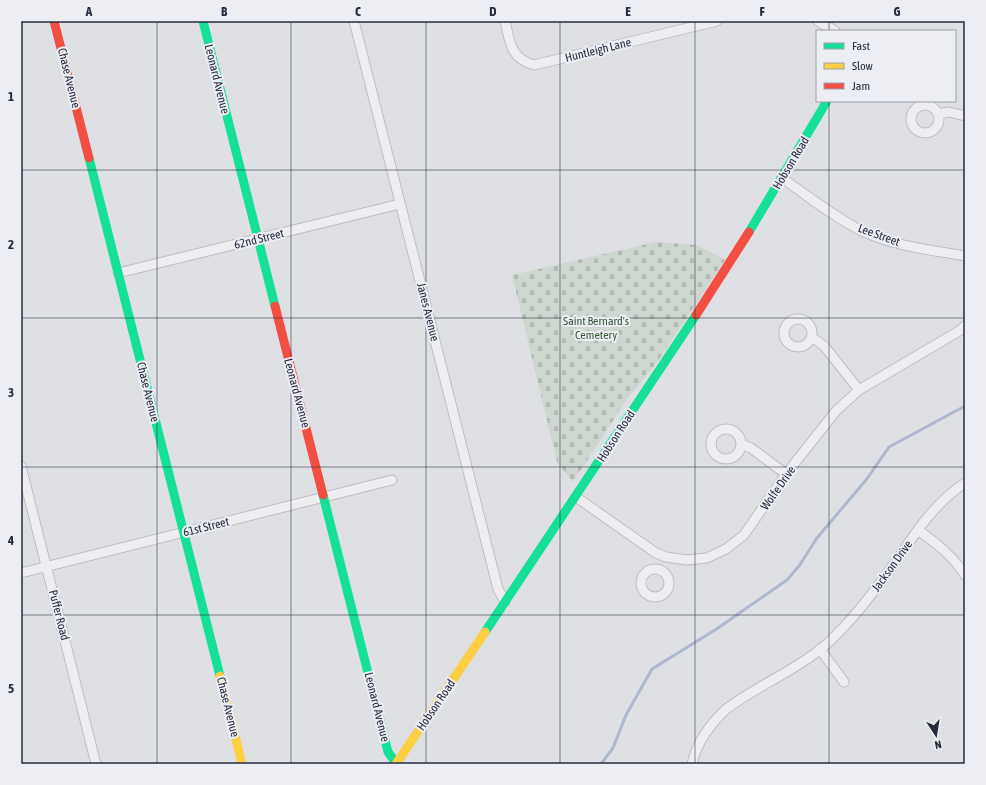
<svg xmlns="http://www.w3.org/2000/svg" width="986" height="785" viewBox="0 0 986 785" font-family="'Asap Condensed',sans-serif">
	<defs>
		<pattern id="cemetery-stones" width="16" height="16" patternUnits="userSpaceOnUse"><rect width="16" height="16" fill="#ced7cf"/><path d="M2 7V4a2 2 0 0 1 4 0v3zM10 15v-3a2 2 0 0 1 4 0v3z" fill="#b1b9b3"/></pattern>
	</defs>
	<rect width="100%" height="100%" fill="#dee0e4"/>
	<path fill="url(#cemetery-stones)" d="M656,242L697,245L725,260L656,364L627,399L573,482L557,462L512,275Z"/>
	<g fill="none" stroke-linecap="round" stroke-linejoin="round">
		<path stroke="#adb8cf" stroke-width="3" d="M601,764L613,748L626,715L652,669L715,630L787,580L799,566L817,538L866,480L889,447L965,406"/>
		<defs>
			<path id="street" d="M354,21L498,589L505,602
				M505,21C510,42 510,58 534,65L717,21
				M818,21L835,31
				M911 119a14 14 0 1 1 28 0a14 14 0 1 1-28 0Z
				M938,114L949,112L965,116
				M782,178C808,196 835,218 864,232C895,246 931,250 965,256
				M118,273L400,204
				M784 333a14 14 0 1 1 28 0a14 14 0 1 1-28 0Z
				M812,337L825,347L859,390
				M711 444a15 15 0 1 1 30 0a15 15 0 1 1-30 0Z
				M741,444L751,448L786,474
				M21,466L96,764
				M576,497L656,553L666,557L687,560L707,558L726,549L744,535L786,474L836,411L859,390L959,331L965,326
				M918,530C936,543 953,556 965,575
				M641 583a14 14 0 1 1 28 0a14 14 0 1 1-28 0Z
				M21,573L392,480
				M820,649L844,682
				M692,764C697,742 709,726 725,710C760,683 808,666 838,633C861,610 880,584 899,557C918,529 936,502 965,483"/>
		</defs>
		<use href="#street" stroke="#bdbec2" stroke-width="11"/>
		<use href="#street" stroke="#eeeef1" stroke-width="9"/>
		<path stroke="#16e098" stroke-width="9" d="M203,21L275,306
			M89,158L220,676
			M749,232L827,101
			M323,495L388,752L396,763
			M485,632L696,315"/>
		<path stroke="#ffcf43" stroke-width="9" d="M220,676L242,764
			M396,764L485,632"/>
		<path stroke="#f24e42" stroke-width="9" d="M54,21L89,158
			M275,306L323,495
			M696,315L749,232"/>
	</g>
	<path fill="none" stroke="#272b3c" stroke-width="1" stroke-opacity="0.55" d="M157,21V764M291,21V764M426,21V764M560,21V764M695,21V764M829,21V31M829,101V764M21,170H965M21,318H965M21,467H965M21,615H965"/>
	<g text-anchor="middle" dominant-baseline="central" stroke-width="4" stroke-linejoin="round" paint-order="stroke">
		<g font-size="12" fill="#272b3c" stroke="#eceef4">
			<text transform="translate(598 50) rotate(-14)">Huntleigh Lane</text>
			<text transform="translate(69 78) rotate(76)">Chase Avenue</text>
			<text transform="translate(217 79) rotate(76)">Leonard Avenue</text>
			<text transform="translate(791 163) rotate(-59)">Hobson Road</text>
			<text transform="translate(879 235) rotate(20)">Lee Street</text>
			<text transform="translate(259 239) rotate(-14)">62nd Street</text>
			<text transform="translate(428 312) rotate(76)">Janes Avenue</text>
			<text transform="translate(148 392) rotate(76)">Chase Avenue</text>
			<text transform="translate(297 393) rotate(75)">Leonard Avenue</text>
			<text transform="translate(616 436) rotate(-57)">Hobson Road</text>
			<text transform="translate(778 488) rotate(-55)">Wolfe Drive</text>
			<text transform="translate(206 527) rotate(-14)">61st Street</text>
			<text transform="translate(892 566) rotate(-54)">Jackson Drive</text>
			<text transform="translate(59 615) rotate(76)">Puffer Road</text>
			<text transform="translate(436 705) rotate(-56)">Hobson Road</text>
			<text transform="translate(228 707) rotate(76)">Chase Avenue</text>
			<text transform="translate(377 707) rotate(76)">Leonard Avenue</text>
		</g>
		<g font-size="12" fill="#365734" stroke="#eceef4">
			<text x="596" y="321">Saint Bernard's<tspan x="596" dy="14">Cemetery</tspan></text>
		</g>
	</g>
	<rect width="986" height="785" fill="none" stroke="#eceef4" stroke-width="44"/>
	<rect x="816" y="30" width="140" height="72" fill="#eceef4" stroke="#9da0aa"/>
	<rect x="824" y="43" width="20" height="6" fill="#16e098" stroke="#9da0aa"/>
	<text x="852" y="50" font-size="12" fill="#272b3c">Fast</text>
	<rect x="824" y="63" width="20" height="6" fill="#ffcf43" stroke="#9da0aa"/>
	<text x="852" y="70" font-size="12" fill="#272b3c">Slow</text>
	<rect x="824" y="83" width="20" height="6" fill="#f24e42" stroke="#9da0aa"/>
	<text x="852" y="90" font-size="12" fill="#272b3c">Jam</text>
	<g transform="translate(936 735) rotate(168)" stroke="#eceef4" stroke-width="3" paint-order="stroke">
	<path d="M0-3L7 15L0 10L-7 15Z" fill="#272b3c"/>
	<text y="-6" font-size="11" font-weight="bold" text-anchor="middle" fill="#272b3c">N</text>
	</g>
	<rect x="22" y="22" width="942" height="741" fill="none" stroke="#272b3c" stroke-width="1.5"/>
	<g font-size="13" text-anchor="middle" font-weight="bold" fill="#272b3c">
		<text x="89" y="16">A</text>
		<text x="224" y="16">B</text>
		<text x="358" y="16">C</text>
		<text x="493" y="16">D</text>
		<text x="628" y="16">E</text>
		<text x="762" y="16">F</text>
		<text x="897" y="16">G</text>
		<text x="11" y="101">1</text>
		<text x="11" y="249">2</text>
		<text x="11" y="397">3</text>
		<text x="11" y="545">4</text>
		<text x="11" y="693">5</text>
	</g>
</svg>
